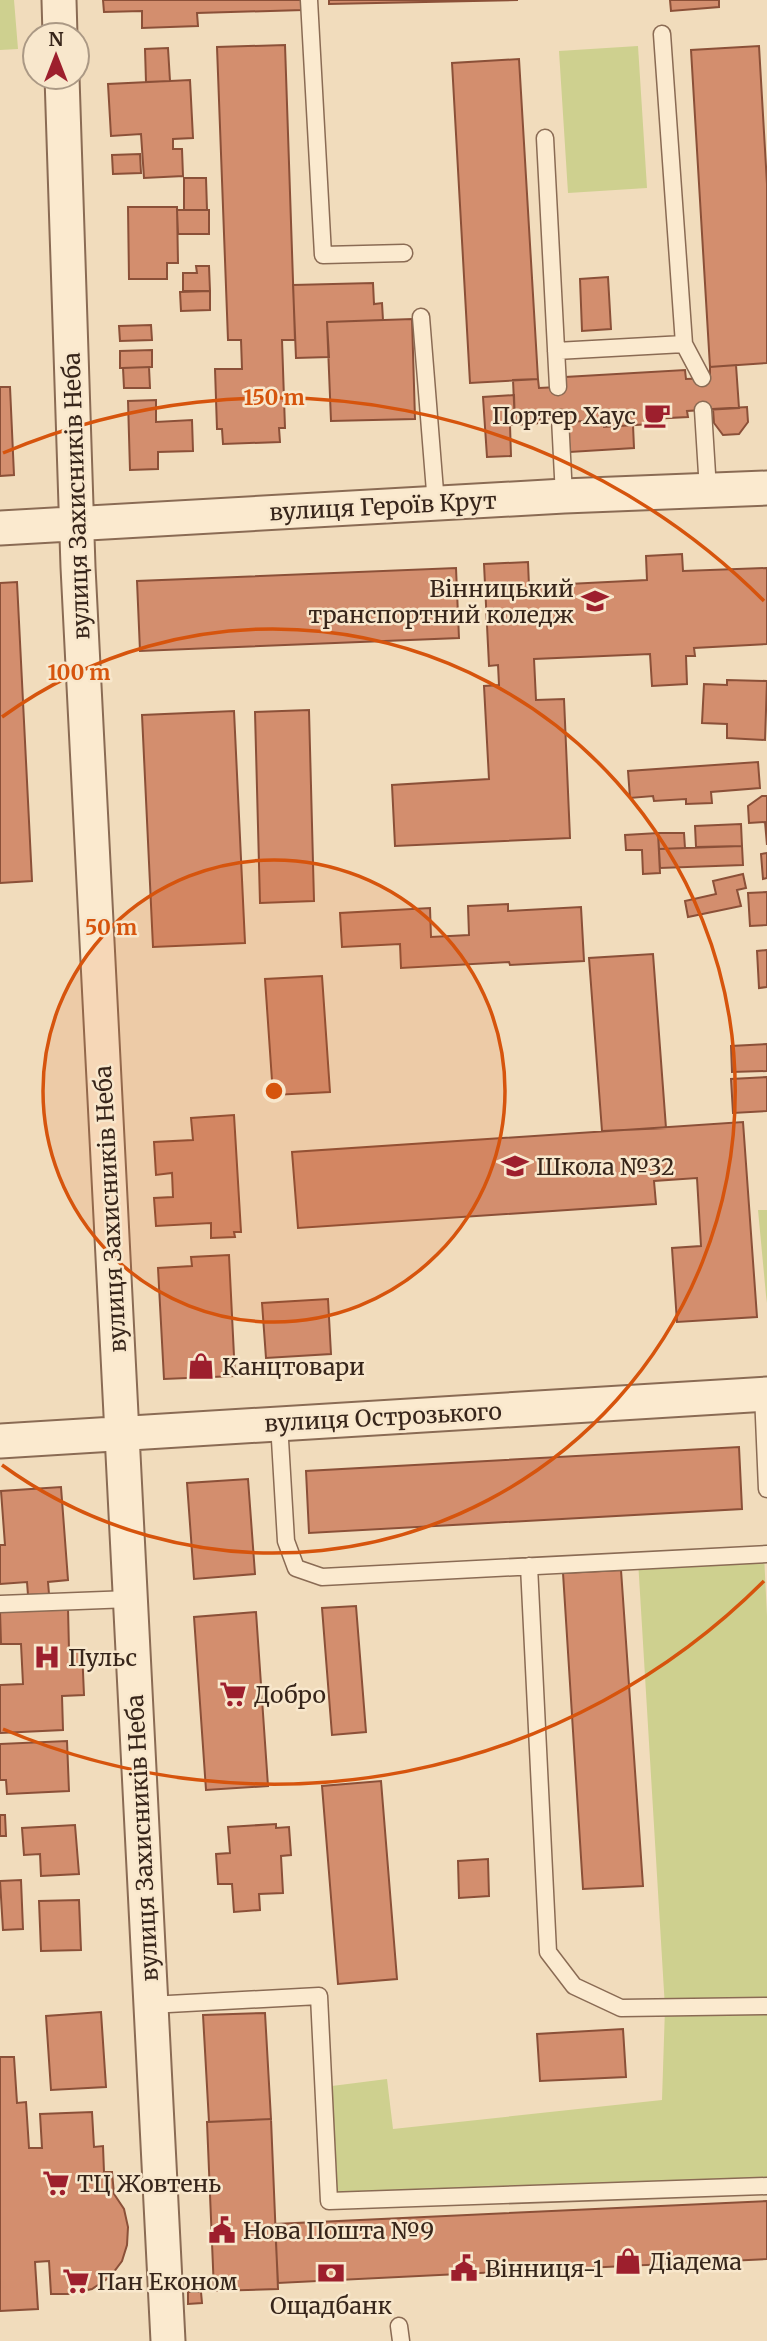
<svg xmlns="http://www.w3.org/2000/svg" width="767" height="2341" viewBox="0 0 767 2341" font-family="Merriweather,serif">
	<rect width="100%" height="100%" fill="#f1dcbc"/>
	<path fill="#ced08f" d="M0,0H14L18,49L0,50Z
		M638,46L647,188L568,193L559,51Z
		M758,1210H767V1303L766,1295Z
		M764,1554L767,1616V2186L329,2201L324,2087L387,2079L393,2129L662,2100L665,2008L638,1560Z"/>
	<path fill="#d38e6e" stroke="#8b5038" stroke-width="2" d="M103,0H303V10L197,13L198,26L142,28V11L104,12Z
		M329,0H518L329,4Z
		M670,0H719V7L671,11Z
		M285,45L295,340H282L285,428H279L280,442L223,444L222,429H217L215,369H242L241,340H228L217,47Z
		M759,46L767,184V363L710,367L691,50Z
		M168,48L170,81L146,82L145,49Z
		M519,59L538,379L470,383L452,63Z
		M190,80L193,138L173,139V149H182L183,176L144,178L141,134L111,136L108,84Z
		M140,154L141,173L113,174L112,155Z
		M184,178H206L207,210H184Z
		M128,207H177L178,263H167V279H129Z
		M177,210H209V234H178Z
		M196,266H209L210,291H183V273H197Z
		M608,277L611,329L582,331L580,279Z
		M373,283L374,304L382,303L383,320L327,322L329,357L296,358L293,285Z
		M210,291V310L181,311L180,292Z
		M412,319L415,419L331,421L327,322Z
		M151,325L152,340L120,341L119,326Z
		M152,350V367L120,368V351Z
		M736,365L739,408L687,411L688,417L650,419L651,424L604,427V420L567,422V417L540,419V423L515,425L513,380L538,379L539,388L558,387L565,377L685,370L686,379L710,378V367Z
		M149,367L150,388H124L123,368Z
		M0,387H10L14,475L0,476Z
		M514,395L515,425H510L511,456L487,457L483,397Z
		M156,400V422L192,420L193,451L158,452V469L130,470L128,401Z
		M747,407L748,422L739,434L723,435L714,423L713,409Z
		M604,420V427L633,425L634,448L570,452L567,422Z
		M682,554L683,571L767,568V644L694,648L695,656H686L687,684L652,686L650,654L534,659L536,700L564,699L570,838L395,846L392,785L489,779L484,686L499,685L498,665L489,666L484,564L528,562L529,586L647,580L646,556Z
		M456,568L459,638L140,651L137,581Z
		M17,582L32,881L0,883V583Z
		M727,680L767,681L765,740L727,738V724L702,723L704,684L727,685Z
		M309,710L314,901L260,903L255,712Z
		M234,711L245,943L153,947L142,715Z
		M758,762L760,788L711,792L712,803L686,804V799L654,801L653,796L630,798L628,771Z
		M762,796H767V845L765,822L749,823L748,806Z
		M741,824L742,846L696,847L695,826Z
		M658,833L660,873L643,874L642,850H626L625,835Z
		M658,833H684L685,848L659,849Z
		M742,846L743,865L660,868L659,849Z
		M767,853V878L763,879L761,854Z
		M743,874L746,888L737,890L741,906L688,917L685,901L716,894L713,881Z
		M767,892V925L750,926L748,893Z
		M508,904V911L581,907L584,961L510,965L509,962L401,968L400,944L342,947L340,913L430,908L431,937L469,935L468,906Z
		M767,950V987L759,988L757,951Z
		M653,954L666,1128L602,1131L589,958Z
		M322,976L330,1092L273,1095L265,979Z
		M767,1044V1071L732,1072L731,1046Z
		M767,1077V1111L733,1113L731,1079Z
		M234,1115L241,1232H234L235,1237L211,1238V1223L156,1226L154,1198L173,1197L172,1173L156,1175L154,1142L193,1140L191,1118Z
		M743,1122L757,1317L677,1322L672,1248L701,1246L697,1178L654,1181L656,1204L298,1228L292,1152Z
		M229,1255L235,1376L164,1379L158,1268L192,1266L191,1257Z
		M328,1299L331,1354L266,1358L262,1303Z
		M739,1447L742,1509L309,1533L306,1471Z
		M248,1479L255,1574L194,1579L187,1483Z
		M61,1487L68,1580L48,1582L49,1594L28,1595L27,1582L0,1584V1545H5L1,1491Z
		M621,1570L643,1886L583,1889L563,1573Z
		M356,1606L366,1732L332,1735L322,1608Z
		M68,1608L69,1650L82,1649L84,1695L62,1696L63,1730L0,1733V1685L23,1684L21,1644H1L0,1611Z
		M256,1612L268,1786L206,1790L194,1617Z
		M67,1741L69,1791L7,1794L6,1780H0V1744Z
		M381,1781L397,1979L338,1984L322,1786Z
		M0,1815H5L6,1836H0Z
		M276,1824V1828L289,1827L291,1855L281,1856L283,1893L259,1894L260,1910L234,1912L232,1884H218L216,1854L230,1853L228,1827Z
		M75,1825L79,1874L41,1876L40,1854L24,1855L22,1828Z
		M488,1859L489,1896L459,1898L458,1861Z
		M21,1880L23,1929L3,1930L0,1881Z
		M79,1900L81,1950L41,1951L39,1901Z
		M101,2012L106,2087L51,2090L46,2016Z
		M265,2013L271,2119L209,2122L203,2015Z
		M623,2029L626,2077L540,2081L537,2034Z
		M0,2057H14L17,2103L26,2102L29,2148H42L40,2114L92,2112L94,2147L103,2146L104,2172H112L114,2194L124,2209L128,2227L127,2245L122,2261L110,2277L92,2289L68,2294H51L49,2261L35,2262L38,2309L0,2311Z
		M271,2119L278,2289L214,2291L207,2122Z
		M767,2201V2259L278,2283L275,2224Z
		M188,2292H201L202,2303L188,2304Z"/>
	<g fill="none" stroke-linecap="round" stroke-linejoin="round">
		<defs>
			<path id="service" d="M309,0L323,255L404,253
				M545,138L558,387
				M421,317L436,504
				M684,344L702,378
				M556,351L684,344L662,34
				M703,410L708,490
				M560,418L564,496
				M763,1394L767,1489
				M279,1423L286,1541L296,1568L322,1577L767,1554
				M529,1566L548,1952L574,1986L621,2008L767,2006
				M0,1604L130,1599
				M150,2005L319,1996L329,2201L767,2186
				M399,2326L401,2341"/>
			<path id="minor" d="M59,0L60,35
				M62,77L78,567L168,2341
				M0,528L564,496L767,488
				M0,1441L767,1394"/>
		</defs>
		<use href="#service" stroke="#8a6b54" stroke-width="19"/>
		<use href="#minor" stroke="#8a6b54" stroke-width="37"/>
		<use href="#service" stroke="#fbeacf" stroke-width="16"/>
		<use href="#minor" stroke="#fbeacf" stroke-width="33"/>
	</g>
	<circle cx="274" cy="1091" r="231" fill="#d6540d" fill-opacity=".12"/>
	<g fill="none" stroke="#d6540d" stroke-width="3.5">
		<circle cx="274" cy="1091" r="231"/>
		<path d="M2 717A462 462 0 1 1 2 1465"/>
		<path d="M764 1581A693 693 0 0 1 3 1729M3 453A693 693 0 0 1 764 601"/>
	</g>
	<defs>
		<symbol id="cafe-bare" viewBox="-9 -9 18 18"><path d="M-5.5-4.5H6V0H3Q3 3.5 0 3.5H-2.5Q-5.5 3.5-5.5 0ZM3-3.2v2h1.7v-2ZM-6 4.5H4V6H-6Z" fill="#9d1f2d" stroke="#f8e7cc" stroke-width="2.5" paint-order="stroke"/></symbol>
		<symbol id="university-bare" viewBox="-9 -9 18 18"><path d="M0-5L7-2L0 1L-7-2ZM-4 1L0 2.5L4 1V4Q0 6-4 4Z" fill="#9d1f2d" stroke="#f8e7cc" stroke-width="2.5" paint-order="stroke"/></symbol>
		<symbol id="school-bare" viewBox="-9 -9 18 18"><path d="M0-5L7-2L0 1L-7-2ZM-4 1L0 2.5L4 1V4Q0 6-4 4Z" fill="#9d1f2d" stroke="#f8e7cc" stroke-width="2.5" paint-order="stroke"/></symbol>
		<symbol id="shop-bare" viewBox="-9 -9 18 18"><path d="M-5-2.5h2.3a2.7 3.5 0 0 1 5.4 0H5L5.5 6h-11ZM-1.5-2.5h3a1.5 2.3 0 0 0-3 0Z" fill="#9d1f2d" stroke="#f8e7cc" stroke-width="2.5" paint-order="stroke"/></symbol>
		<symbol id="hospital-bare" viewBox="-9 -9 18 18"><path d="M-5-5h3v3.5h4V-5h3V5h-3V1.5h-4V5h-3Z" fill="#9d1f2d" stroke="#f8e7cc" stroke-width="2.5" paint-order="stroke"/></symbol>
		<symbol id="supermarket-bare" viewBox="-9 -9 18 18"><path d="M-6-5.5h2.5l.6 2H6L4.5 2H-2.5L-4.4-4H-6ZM-1.5 3.2a1.3 1.3 0 1 0 .1 0ZM3 3.2a1.3 1.3 0 1 0 .1 0Z" fill="#9d1f2d" stroke="#f8e7cc" stroke-width="2.5" paint-order="stroke"/></symbol>
		<symbol id="civic-bare" viewBox="-9 -9 18 18"><path d="M-.6-6.5H3V-4.5H.6V-3L4-1V1h2V6H-6V1h2V-1L-.6-3ZM-1.2 2.5V6h2.4V2.5Z" fill="#9d1f2d" stroke="#f8e7cc" stroke-width="2.5" paint-order="stroke"/></symbol>
		<symbol id="bank-bare" viewBox="-9 -9 18 18"><path d="M-6-4H6V4H-6ZM0-2.3a2.3 2.3 0 1 0 0 4.6a2.3 2.3 0 1 0 0-4.6Z" fill="#9d1f2d" stroke="#f8e7cc" stroke-width="2.5" paint-order="stroke"/></symbol>
	</defs>
	<g fill-rule="evenodd">
		<use href="#cafe-bare" x="638" y="396" width="38" height="38"/>
		<use href="#university-bare" x="576" y="582" width="38" height="38"/>
		<use href="#school-bare" x="496" y="1147" width="38" height="38"/>
		<use href="#shop-bare" x="182" y="1347" width="38" height="38"/>
		<use href="#hospital-bare" x="28" y="1638" width="38" height="38"/>
		<use href="#supermarket-bare" x="214" y="1675" width="38" height="38"/>
		<use href="#supermarket-bare" x="37" y="2164" width="38" height="38"/>
		<use href="#civic-bare" x="203" y="2211" width="38" height="38"/>
		<use href="#shop-bare" x="609" y="2242" width="38" height="38"/>
		<use href="#civic-bare" x="445" y="2249" width="38" height="38"/>
		<use href="#bank-bare" x="312" y="2254" width="38" height="38"/>
		<use href="#supermarket-bare" x="57" y="2262" width="38" height="38"/>
	</g>
	<g text-anchor="middle" dominant-baseline="central" stroke-width="5" stroke-linejoin="round" paint-order="stroke">
		<g font-size="23" fill="#37251a" stroke="#f8e7cc" text-anchor="start">
			<text x="636" y="415" text-anchor="end">Портер Хаус</text>
			<text x="574" y="588" text-anchor="end">Вінницький<tspan x="574" dy="26">транспортний коледж</tspan></text>
			<text x="536" y="1166">Школа №32</text>
			<text x="222" y="1366">Канцтовари</text>
			<text x="68" y="1657">Пульс</text>
			<text x="254" y="1694">Добро</text>
			<text x="77" y="2183">ТЦ Жовтень</text>
			<text x="243" y="2230">Нова Пошта №9</text>
			<text x="649" y="2261">Діадема</text>
			<text x="485" y="2268">Вінниця-1</text>
			<text x="97" y="2281">Пан Економ</text>
			<text x="331" y="2305" text-anchor="middle">Ощадбанк</text>
		</g>
		<g font-size="23" fill="#37251a" stroke="#f8e7cc">
			<text transform="translate(76 496) rotate(-92)">вулиця Захисників Неба</text>
			<text transform="translate(383 506) rotate(-3)">вулиця Героїв Крут</text>
			<text transform="translate(110 1209) rotate(-93)">вулиця Захисників Неба</text>
			<text transform="translate(383 1417) rotate(-3)">вулиця Острозького</text>
			<text transform="translate(142 1838) rotate(-93)">вулиця Захисників Неба</text>
		</g>
	</g>
	<circle cx="274" cy="1091" r="10" fill="#d6540d" stroke="#f8e7cc" stroke-width="3.5"/>
	<g font-size="21" text-anchor="middle" font-weight="bold" fill="#d6540d" stroke="#f8e7cc" stroke-width="5" stroke-linejoin="round" paint-order="stroke">
		<text x="274" y="405">150 m</text>
		<text x="79" y="680">100 m</text>
		<text x="111" y="935">50 m</text>
	</g>
	<g transform="translate(56 56)"><circle r="33" fill="#f8e7cc" stroke="#ab9985" stroke-width="2"/>
	<path d="M0-5L12 26L0 18L-12 26Z" fill="#9d1f2d"/>
	<text y="-10" font-size="19" font-weight="bold" text-anchor="middle" fill="#37251a">N</text>
	</g>
</svg>
